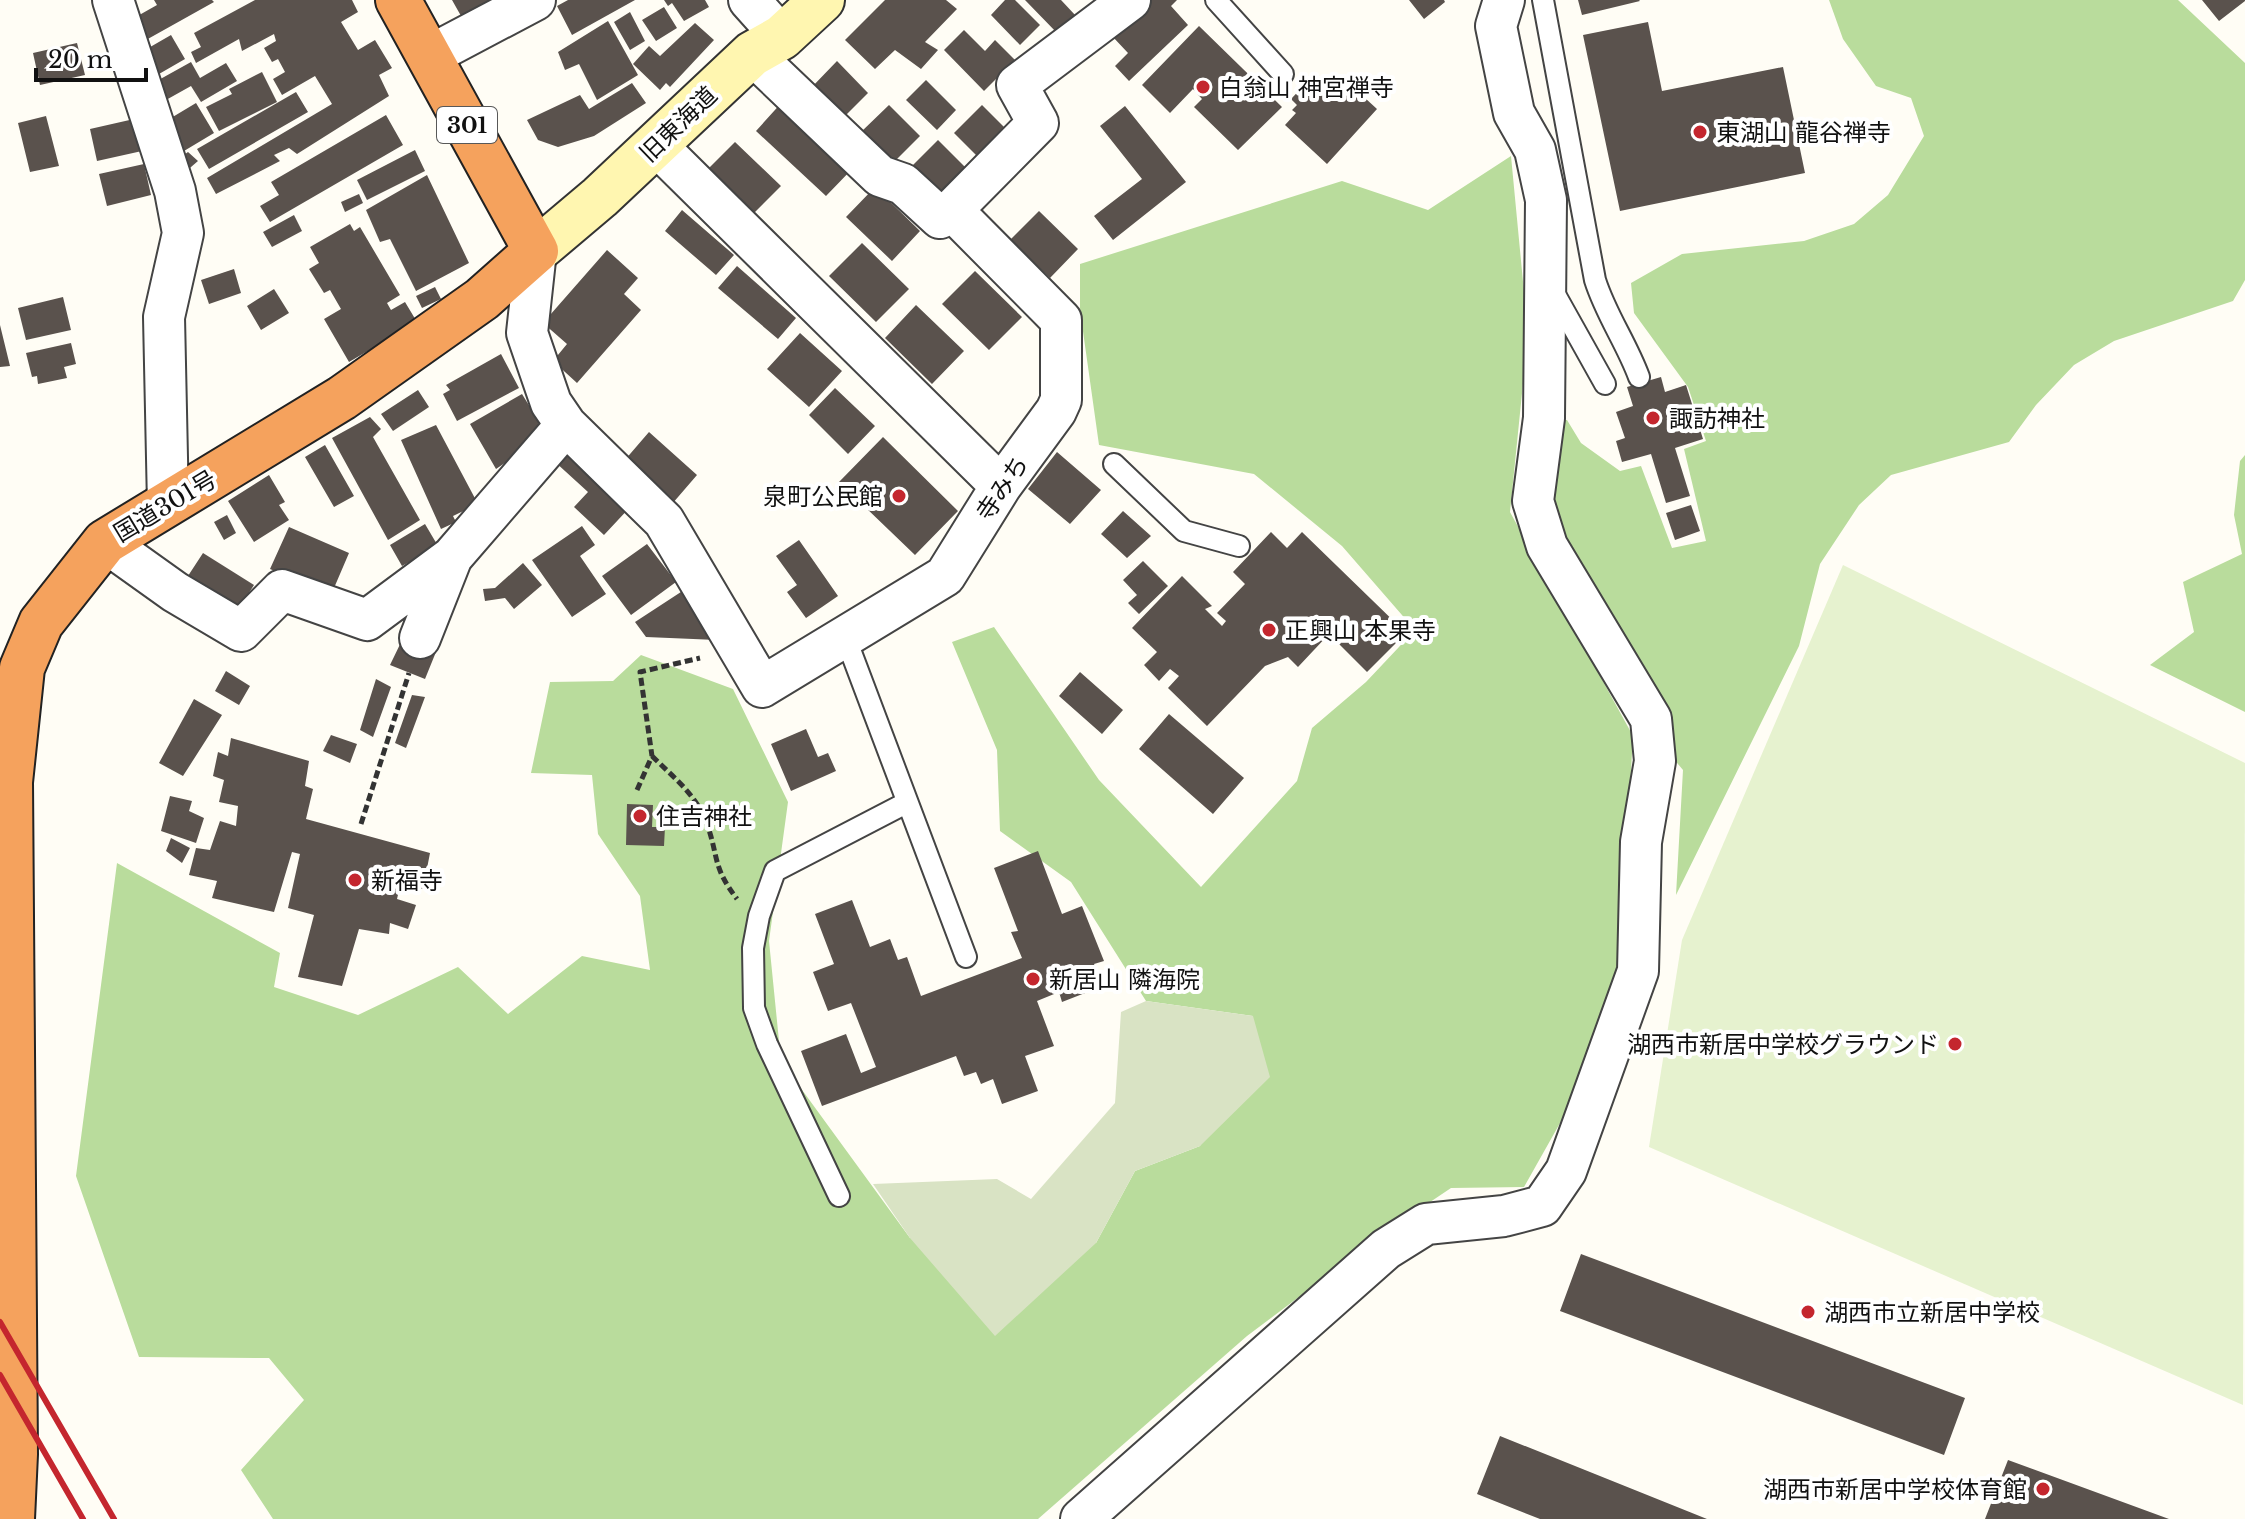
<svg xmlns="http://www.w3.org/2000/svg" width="2245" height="1519" viewBox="0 0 2245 1519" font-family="'Libre Baskerville','Noto Sans JP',serif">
	<rect width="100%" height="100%" fill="#fffdf5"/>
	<path fill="#b9dc9c" d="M1829,0H2178L2245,63V280L2233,301L2114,341L2074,365L2036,405L2009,442L1891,475L1859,505L1820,564L1799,646L1676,895L1683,770L1652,733L1547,546L1544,418L1567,420L1581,443L1620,471L1641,466L1672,548L1706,541L1684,449L1706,441L1688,387L1634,313L1631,283L1682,254L1804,241L1854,224L1888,195L1924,136L1911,98L1876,86L1843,39Z
		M1511,156L1528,334L1510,512L1633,736L1620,962L1564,1116L1524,1187L1451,1188L1381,1235L1247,1336L1038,1519H273L241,1470L304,1400L269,1358L139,1357L76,1176L117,863L280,953L274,987L358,1015L458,967L508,1014L582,956L650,970L640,896L598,834L592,775L531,773L550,682L613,681L641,655L733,689L788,802L769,941L781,1061L910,1238L1096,1243L1135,1171L1200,1146L1253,1016L1146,1001L1071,882L1000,831L997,750L952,642L994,627L1099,780L1201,887L1297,781L1312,728L1366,682L1415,630L1342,546L1254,474L1099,445L1080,310V264L1342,181L1428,210Z
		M2245,455V712L2150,665L2194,632L2183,582L2242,554L2234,515L2240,461Z"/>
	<path fill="#d9e3c4" d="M1146,1001L1253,1016L1270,1077L1200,1146L1135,1171L1096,1243L995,1336L910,1238L873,1184L997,1179L1031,1199L1115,1103L1121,1012Z"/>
	<path fill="#e6f2cf" d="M1843,565L2245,763L2243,1405L1649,1147L1682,940Z"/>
	<path fill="#5a524d" d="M154,0H212L214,2L146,40L134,18L157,5Z
		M255,0H352L358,12L341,22L358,50L375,40L392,68L379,75L389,96L297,154L289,148L274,155L280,161L216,194L207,178L332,104L315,76L282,95L273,79L285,72L278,59L272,62L264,48L276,41L274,34L242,51L239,39L196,63L191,52L201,47L194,33Z
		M452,0H509L465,23Z
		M568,0H635L572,35L557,6Z
		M664,0H705L709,7L684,21L672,3L668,6Z
		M885,0H946L957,9L925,42L938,50L921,69L895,50L875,69L845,40Z
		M1005,0H1015L1040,25L1020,45L991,15Z
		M1025,0H1061L1076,16L1058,34Z
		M1151,0H1177L1171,6L1188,25L1129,81L1115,66L1128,53L1112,36Z
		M1409,0H1444L1445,2L1424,19Z
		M1578,0H1639L1640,1L1582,15Z
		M2202,0H2245V1L2219,21Z
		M664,7L677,28L656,41L642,20Z
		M630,12L645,41L630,50L614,22Z
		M608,21L638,75L597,100L579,64L565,70L558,52Z
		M1648,22L1662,91L1783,67L1805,173L1620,211L1583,35Z
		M695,23L714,40L670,87L666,83L660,90L633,64L649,46L660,56Z
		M1199,26L1282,107L1238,150L1194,107L1202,99L1193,89L1170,113L1142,85Z
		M964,30L985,51L995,40L1015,60L984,91L944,50Z
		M171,35L185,59L159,74L145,50Z
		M77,43L85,75L40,85L33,53Z
		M837,61L868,93L840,121L810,89Z
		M191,62L200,78L226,63L237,81L201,102L191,86L166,100L155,82Z
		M262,72L277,102L219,131L206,107L232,94L229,89Z
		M1311,78L1317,84L1323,78L1343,98L1353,87L1377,109L1327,164L1285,125L1296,113L1292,110L1297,105L1291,99Z
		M926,80L956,110L937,130L906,100Z
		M632,83L646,103L594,136L558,147L538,140L527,120L580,95L589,109Z
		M296,92L308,112L209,169L197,149Z
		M784,100L855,166L826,196L756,131Z
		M196,103L214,133L184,151L166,121Z
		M889,105L920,136L892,164L861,132Z
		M982,105L1013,136L985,164L954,133Z
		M1125,106L1186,182L1113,240L1094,216L1142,179L1100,126Z
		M386,115L403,145L270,222L260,206L279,195L271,182Z
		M46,116L59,166L30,172L18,123Z
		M134,119L142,151L97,161L90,129Z
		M938,140L969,171L941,199L910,168Z
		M735,142L781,186L752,215L706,171Z
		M415,150L425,171L367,200L357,180Z
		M188,152L198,161L184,173L174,162Z
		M144,164L151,195L107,206L99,174Z
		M427,175L469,263L416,291L390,239L380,242L366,210Z
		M875,187L920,231L892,261L846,217Z
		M359,194L363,203L345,212L341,202Z
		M682,210L734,255L716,275L665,231Z
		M1039,211L1078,249L1050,278L1010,240Z
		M294,215L302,231L272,247L263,232Z
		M350,224L354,231L360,227L400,295L387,303L391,310L405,302L417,322L349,362L324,319L341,309L330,290L324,293L309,269L319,263L310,247Z
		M862,243L909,289L876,322L829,276Z
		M607,250L638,278L624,294L641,310L577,383L553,361L567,344L543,323Z
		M737,266L796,318L778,339L718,288Z
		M234,269L241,293L209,304L201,280Z
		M975,271L1022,317L989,350L942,304Z
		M435,287L441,299L422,308L416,296Z
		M274,289L289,313L261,330L247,306Z
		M63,297L71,330L26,340L18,308Z
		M916,305L964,351L932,384L885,338Z
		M0,325L10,366L0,367Z
		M800,333L842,371L809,407L767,369Z
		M71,343L76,364L64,367L67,378L38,384L37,376L32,377L26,353Z
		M501,354L519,388L457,421L443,394L450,390L446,385Z
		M1661,377L1665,392L1686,385L1703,439L1675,448L1690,496L1666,503L1651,454L1622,462L1616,441L1625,438L1616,412L1633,406L1627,387Z
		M835,388L875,426L848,454L809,415Z
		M418,390L429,407L393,431L381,414Z
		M522,394L538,420L540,439L496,469L470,424Z
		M370,417L381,429L373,437L420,520L388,540L332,438Z
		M436,425L478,504L453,516L456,522L441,529L401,440Z
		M649,432L697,475L672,504L624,461Z
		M883,437L958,511L915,555L839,482Z
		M571,442L632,505L604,535L574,507L588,492L554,461Z
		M325,445L354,496L334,507L305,457Z
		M1057,452L1101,490L1070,524L1028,489Z
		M269,475L285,502L279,505L289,520L254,542L228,501Z
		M1691,505L1700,531L1675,540L1666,513Z
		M1123,511L1151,536L1127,558L1101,534Z
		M227,515L236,533L224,540L214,522Z
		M425,524L438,546L402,566L390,545Z
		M582,526L595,545L580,556L606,594L572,617L532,560Z
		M289,527L349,553L331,595L270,569Z
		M1271,532L1287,548L1302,532L1406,633L1367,672L1329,634L1298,667L1288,657L1265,666L1207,726L1168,688L1179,676L1170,669L1159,681L1144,665L1157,652L1132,628L1182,576L1212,606L1205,609L1222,626L1226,621L1217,613L1245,584L1233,572Z
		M799,540L838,596L806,618L787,592L797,585L776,556Z
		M647,544L676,582L631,615L602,576Z
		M203,553L254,585L236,613L186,579Z
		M1143,561L1168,586L1139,614L1128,603L1137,595L1123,580Z
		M523,563L542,585L514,609L505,598L485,601L483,589L495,588Z
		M684,590L717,640L646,637L635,622Z
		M405,634L438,647L425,679L390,665Z
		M226,671L250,686L239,705L215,691Z
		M1080,672L1123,710L1102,734L1059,696Z
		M376,679L391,687L373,737L360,730Z
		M412,695L425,697L406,748L395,743Z
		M194,699L222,715L183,776L159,763Z
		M1169,714L1244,778L1213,814L1139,749Z
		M806,729L818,757L828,753L836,771L791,791L771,744Z
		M331,735L357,744L350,763L323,751Z
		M231,738L309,761L305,786L313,789L306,819L430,853L423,889L400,886L397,899L416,905L408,929L390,923L389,934L359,929L342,986L298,977L314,915L288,908L300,854L292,852L274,912L212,898L217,881L189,875L196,848L210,850L220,821L236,826L238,806L219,802L224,780L213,776L218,752L228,756Z
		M170,796L192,801L189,811L204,818L196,843L161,831Z
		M627,804L653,805L652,827H665L664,846L626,845Z
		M171,838L190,848L182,863L166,851Z
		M1038,851L1062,914L1082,906L1104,961L1094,964L1103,986L1062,1002L1059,992L1037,1001L1054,1046L1025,1056L1038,1091L1002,1104L993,1079L981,1084L976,1072L964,1076L956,1056L822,1106L801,1051L846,1034L861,1073L876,1067L851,1003L828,1011L813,972L834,964L815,914L852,900L870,947L890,939L898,960L907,957L921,996L1022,958L1011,932L1018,931L994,868Z
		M1581,1254L1965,1398L1944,1455L1560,1311Z
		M1500,1436L1707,1519H1540L1477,1494Z
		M2008,1460L2169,1519H1985Z"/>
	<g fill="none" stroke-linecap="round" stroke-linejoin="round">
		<defs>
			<path id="lane" d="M1216,0L1283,74
				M1543,0L1595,280C1606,315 1626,342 1639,377
				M1553,291L1605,384
				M1114,464L1184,531L1239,546
				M846,639L966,957
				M839,1196L767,1044L754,1008L753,948L759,916L775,871L906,803"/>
			<path id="street" d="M113,0L175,191L183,233L164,317L168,505
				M749,0L782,37
				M752,54L880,176L903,184L940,218L952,210
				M429,56L535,0
				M656,145L1001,486
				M536,251L527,333L551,403L566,425L664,521L762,687L945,576L1001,486L1056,411L1061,400V320L952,210L1038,123L1017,85L1130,0
				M105,542L175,592L241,631L282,590L367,620L452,557
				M420,638L452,557L566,425
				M1081,1519L1386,1249L1426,1224L1504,1216L1542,1206L1566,1171L1638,971L1641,842L1655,761L1651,719L1547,546L1533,501L1544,418L1546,200L1535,150L1514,113L1496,26L1504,0"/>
			<path id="secondary" d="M536,251L600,197L752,54L782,37L822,0"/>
			<path id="highway" d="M12,1519L15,1454L10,782L22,668L41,623L105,542L342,398L482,299L536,251L398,0"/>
		</defs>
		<use href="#lane" stroke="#444" stroke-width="24"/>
		<use href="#street" stroke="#444" stroke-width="44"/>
		<use href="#secondary" stroke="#333" stroke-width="48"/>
		<use href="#highway" stroke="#222" stroke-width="48"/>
		<path stroke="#333" stroke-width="5" stroke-dasharray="8 4" stroke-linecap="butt" d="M652,756C672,776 697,795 707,824C719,858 712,866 737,899
			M637,790L652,756L640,672L700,658
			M361,824L409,673"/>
		<use href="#lane" stroke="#fff" stroke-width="20"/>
		<use href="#street" stroke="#fff" stroke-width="40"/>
		<use href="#secondary" stroke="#fff6b0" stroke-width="44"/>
		<use href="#highway" stroke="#f5a25d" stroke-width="44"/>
		<path stroke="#c4262e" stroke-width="6" d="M0,1322L114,1519
			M0,1375L83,1519"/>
	</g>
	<g fill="#c4262e" stroke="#fff" stroke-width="3">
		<circle cx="1203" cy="87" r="8"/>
		<circle cx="1700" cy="132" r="8"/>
		<circle cx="1653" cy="418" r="8"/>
		<circle cx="899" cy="496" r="8"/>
		<circle cx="1269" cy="630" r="8"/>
		<circle cx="640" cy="816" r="8"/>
		<circle cx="355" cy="880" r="8"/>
		<circle cx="1033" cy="979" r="8"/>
		<circle cx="1955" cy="1044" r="8"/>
		<circle cx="1808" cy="1312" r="8"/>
		<circle cx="2043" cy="1489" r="8"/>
	</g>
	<g text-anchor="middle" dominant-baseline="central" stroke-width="8" stroke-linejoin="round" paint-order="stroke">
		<rect fill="#fff" stroke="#585858" stroke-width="2" x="437" y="107" width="60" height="36" rx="6"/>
		<g font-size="22" font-weight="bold" fill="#111">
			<text x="467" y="125">301</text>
		</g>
		<g font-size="24" fill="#111" stroke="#fff" text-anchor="start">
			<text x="1219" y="87">白翁山 神宮禅寺</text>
			<text x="1716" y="132">東湖山 龍谷禅寺</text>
			<text x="1669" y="418">諏訪神社</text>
			<text x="883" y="496" text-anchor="end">泉町公民館</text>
			<text x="1285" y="630">正興山 本果寺</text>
			<text x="656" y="816">住吉神社</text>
			<text x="371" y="880">新福寺</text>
			<text x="1049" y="979">新居山 隣海院</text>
			<text x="1939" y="1044" text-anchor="end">湖西市新居中学校グラウンド</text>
			<text x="1824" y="1312">湖西市立新居中学校</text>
			<text x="2027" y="1489" text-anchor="end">湖西市新居中学校体育館</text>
		</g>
		<g font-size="24" fill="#111" stroke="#fff">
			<text transform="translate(678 124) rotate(-44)">旧東海道</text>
			<text transform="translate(1002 488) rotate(-56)">寺みち</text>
			<text transform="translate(165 506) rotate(-31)">国道301号</text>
		</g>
	</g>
	<path d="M36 68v12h110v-12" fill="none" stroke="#111111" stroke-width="4"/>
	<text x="48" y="68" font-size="24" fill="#111111" stroke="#ffffff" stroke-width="6" paint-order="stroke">20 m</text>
</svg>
